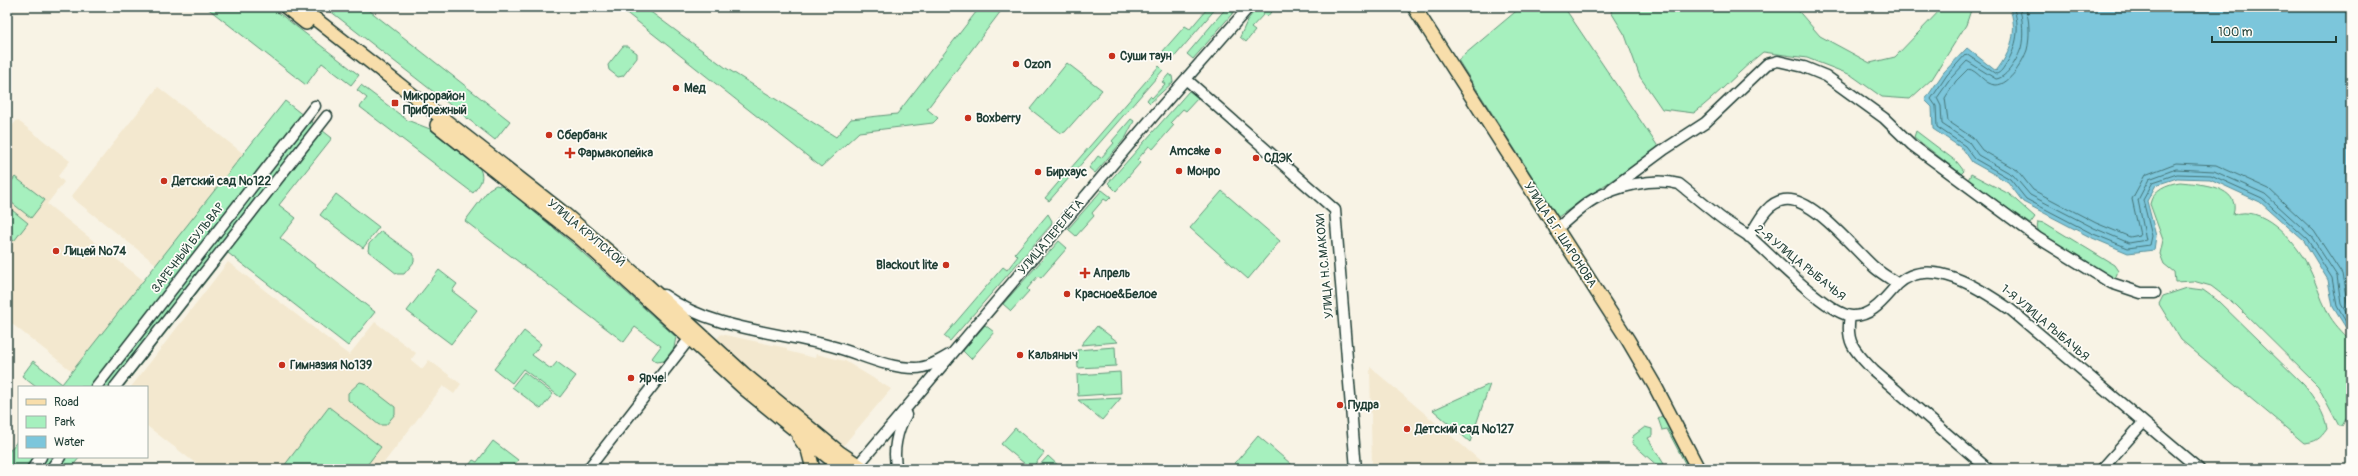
<svg xmlns="http://www.w3.org/2000/svg" width="2358" height="476" viewBox="0 0 2358 476" font-family="Pangolin,sans-serif">
	<rect width="100%" height="100%" fill="#f8f3e5"/>
	<filter id="ink" filterUnits="userSpaceOnUse"><feTurbulence type="fractalNoise" baseFrequency=".025" numOctaves="2"/><feDisplacementMap in="SourceGraphic" scale="8" xChannelSelector="R" yChannelSelector="G"/><feConvolveMatrix kernelMatrix="1 2 1 2 8 2 1 2 1" color-interpolation-filters="sRGB"/></filter>
	<g filter="url(#ink)">
		<path fill="#f3e8cf" d="M158,87L258,165L171,276L71,197Z
			M17,120L70,161L58,176L64,182L47,204L158,292L87,383L7,320V132Z
			M228,262L349,355L375,322L416,353L411,360L422,369L429,360L461,384L454,394L443,386L379,469H203L147,426V387H131Z
			M721,334L787,348V351L815,358L816,354L845,361L891,389L842,447L716,340Z
			M1370,367L1490,469H1372Z"/>
		<path fill="#a6f0be" stroke="#629679" d="M206,7H271L359,75L351,85L322,63L306,85Z
			M325,7H365L510,121L495,140Z
			M619,7H644L726,68L836,137L851,119L897,114L980,7H1004L927,109L938,118L933,123L859,132L821,167Z
			M1205,7H1217L1171,61L1164,55L1163,51L1185,26L1190,29L1207,9Z
			M1227,7H1238L1193,59L1187,54Z
			M1258,7H1275L1267,17L1264,14L1251,28L1255,31L1246,42L1240,37L1248,19Z
			M1521,7H1564L1659,148L1558,217L1458,60Z
			M1613,7H1795L1820,36L1870,63L1895,57L1943,7H1972L1966,25L1932,79L1910,99L1882,97L1851,75L1807,58L1763,52C1739,71 1719,94 1694,113L1662,109L1640,77L1625,35L1611,12Z
			M623,46H627L637,53V58L623,76L618,77L609,70L608,65Z
			M1067,63L1102,90L1065,132L1061,133L1030,109Z
			M1159,66L1163,70L1049,201L1045,198Z
			M1169,74L1172,76L1173,82L1150,103L1147,100L1150,96L1152,98L1165,84L1162,82Z
			M361,85L407,120L430,129L480,169C485,180 479,185 473,193L360,107L367,98L357,90Z
			M1189,91L1198,98L1186,111L1183,109L1171,122L1174,125L1153,149L1149,146L1137,160L1140,163L1116,191L1108,183Z
			M285,101L332,138L279,205L296,218L280,238L375,312L348,346L228,253L123,387H36L22,376L33,361L62,384Z
			M1131,119L1134,121L1126,137L1095,173L1089,168L1098,156L1101,158L1114,143L1112,141Z
			M1916,131L1957,162L1964,171L1961,174L1914,137Z
			M1971,174L2009,194L2035,217L2030,224L1968,180Z
			M15,177L45,200L31,218L7,199V187Z
			M2180,182C2200,184 2242,186 2233,215C2262,204 2292,238 2306,262C2315,278 2319,296 2328,313C2333,323 2343,333 2351,341V420L2346,419L2342,426H2339L2318,386L2236,305L2211,286L2193,281L2175,282L2174,272L2164,264L2160,254L2163,240L2150,204C2153,189 2167,184 2180,182Z
			M496,185L504,187L572,243L676,337L674,348L664,361L657,362L652,358L661,346L635,327L624,342L465,221L489,189Z
			M1102,190L1111,197L1107,201L1104,199L1092,213L1094,216L1076,236L1068,229Z
			M1222,191L1280,241L1248,279L1190,228Z
			M336,194L379,227L363,248L320,215Z
			M7,206L28,223L14,241L7,235Z
			M1048,214L1052,221L1051,225L950,341L944,336L1003,267L1007,270L1018,256L1015,253Z
			M2038,222L2045,223L2114,265L2118,271L2115,279C2099,275 2052,245 2040,233C2037,230 2037,225 2038,222Z
			M381,231L414,255V262L404,274H397L368,251L369,244Z
			M1059,241L1067,248L1041,278L1038,276L1027,289L1029,291L1011,311L1003,304Z
			M439,270L457,284L452,291L477,310L451,344L407,311Z
			M2187,288L2203,290L2217,300L2304,385C2314,398 2325,413 2327,429C2320,439 2316,442 2304,443L2181,340L2159,304L2163,296Z
			M985,325L994,332L971,359L963,351Z
			M1097,326L1118,342L1081,345Z
			M524,331L541,344L532,355L551,369L557,362L576,376L560,397L523,369L512,383L494,369Z
			M1115,347L1116,366L1078,368L1077,350Z
			M524,372L553,394L541,409L512,387Z
			M1120,372L1121,393L1078,396L1077,375Z
			M360,382L364,383L395,407V414L386,425H379L348,400V393Z
			M1490,384L1470,442L1433,410Z
			M1121,398L1102,420L1078,400Z
			M329,407L381,447L364,469H287L284,466Z
			M1664,415L1691,469H1684L1687,467L1667,429L1662,430L1658,418Z
			M1645,427L1652,429V436L1648,438L1667,469H1661L1632,443L1633,436Z
			M1015,428L1044,453L1031,469L1001,444Z
			M1258,436L1297,469H1230Z
			M19,439V457H80L70,469H7V454Z
			M493,441L518,460L511,469H466L473,460L477,462Z
			M1048,456L1062,469H1036Z"/>
		<path fill="#7cc6db" stroke="#578f98" d="M2009,7H2351V336L2333,307L2328,280L2304,241L2260,202L2210,179L2177,178L2156,185L2147,201L2156,236L2154,250L2128,253L2090,237L2023,202L2008,182L1972,162L1963,149L1933,129L1932,107L1925,100L1944,72L1967,48L1996,71C2011,52 2019,30 2009,7Z"/>
		<g fill="none" stroke-linecap="round" stroke-linejoin="round">
			<path stroke="#447477" stroke-width="1" d="M2013,7C2021,26 2017,47 2006,64C2003,68 2001,73 1996,74L1966,54L1947,75L1931,99L1936,106L1937,127L1965,146L1975,159L2010,179L2026,199L2091,233L2128,248L2150,245L2152,236L2143,200L2153,182L2177,174L2211,175L2262,198L2307,239L2332,278L2337,306L2351,331
				M2019,7C2023,17 2024,38 2021,48C2018,58 2007,78 1996,79L1967,61L1951,78L1937,98L1941,106L1942,124L1969,142L1978,155L2013,175L2030,195L2094,228L2129,243L2146,240L2138,200L2149,179L2176,169L2214,171L2265,194L2311,236L2337,276L2341,304L2351,321
				M2025,7C2030,17 2030,39 2027,50C2023,61 2010,85 1996,85C1984,85 1978,70 1968,69L1956,81L1945,98L1948,121L1973,138L1982,150L2017,170L2033,190L2096,223L2130,237L2140,235L2132,199L2145,175L2176,163L2216,165L2269,189L2314,231L2342,274L2347,302L2351,309"/>
			<defs>
				<path id="minor" d="M1187,80L1335,210L1356,469
					M1611,189L1665,149L1705,123L1767,64L1778,61L1804,67L1826,76L1884,118L1912,145L2038,238L2111,283L2141,293H2155
					M1555,230C1568,220 1580,207 1594,199C1617,186 1654,177 1679,184C1693,195 1706,206 1720,217C1729,224 1740,230 1750,237C1770,254 1828,315 1852,316C1872,317 1884,299 1897,285C1929,253 1984,291 2011,310L2199,469
					M1749,237C1758,223 1766,203 1784,200C1812,195 1855,251 1875,268C1882,274 1891,279 1898,284
					M664,295C711,329 776,332 831,346C859,353 885,368 915,368C927,368 939,361 949,355
					M1850,316C1845,344 1856,352 1874,371L1988,469
					M96,387L315,106
					M115,387L327,116
					M858,465L1156,113L1249,7
					M32,469L41,457
					M51,469L60,457
					M588,469L690,338
					M897,469C892,452 897,430 906,415
					M2102,469L2143,423"/>
				<path id="major" d="M286,7L306,23
					M300,7L561,211L636,275L744,374L840,453L864,469
					M1414,7L1628,340L1655,386L1698,469
					M437,125L580,238L746,390L843,469
					M799,437L808,450L813,469"/>
			</defs>
			<use href="#minor" stroke="#1f3d34" stroke-width="13"/>
			<use href="#major" stroke="#1f3d34" stroke-width="16"/>
			<use href="#minor" stroke="#fdfcf7" stroke-width="10"/>
			<use href="#major" stroke="#f8deab" stroke-width="13"/>
		</g>
	</g>
	<g fill="#c8321e" stroke="#fdfcf7" stroke-width="1.5">
		<circle cx="1112" cy="56" r="4"/>
		<circle cx="1016" cy="64" r="4"/>
		<circle cx="676" cy="88" r="4"/>
		<rect x="391" y="99" width="8" height="8" rx="2"/>
		<circle cx="968" cy="118" r="4"/>
		<circle cx="549" cy="135" r="4"/>
		<circle cx="1218" cy="151" r="4"/>
		<path d="M568 147h4v4h4v4h-4v4h-4v-4h-4v-4h4z"/>
		<circle cx="1256" cy="158" r="4"/>
		<circle cx="1179" cy="171" r="4"/>
		<circle cx="1038" cy="172" r="4"/>
		<circle cx="164" cy="181" r="4"/>
		<circle cx="56" cy="251" r="4"/>
		<circle cx="946" cy="265" r="4"/>
		<path d="M1083 267h4v4h4v4h-4v4h-4v-4h-4v-4h4z"/>
		<circle cx="1067" cy="294" r="4"/>
		<circle cx="1020" cy="355" r="4"/>
		<circle cx="282" cy="365" r="4"/>
		<circle cx="631" cy="378" r="4"/>
		<circle cx="1340" cy="405" r="4"/>
		<circle cx="1407" cy="429" r="4"/>
	</g>
	<g text-anchor="middle" dominant-baseline="central" stroke-width="3.5" stroke-linejoin="round" paint-order="stroke">
		<g font-size="12" font-weight="bold" fill="#1f3d34" stroke="#fdfcf7" text-anchor="start">
			<text x="1120" y="56">Суши таун</text>
			<text x="1024" y="64">Ozon</text>
			<text x="684" y="88">Мед</text>
			<text x="403" y="96">Микрорайон<tspan x="403" dy="14">Прибрежный</tspan></text>
			<text x="976" y="118">Boxberry</text>
			<text x="557" y="135">Сбербанк</text>
			<text x="1210" y="151" text-anchor="end">Amcake</text>
			<text x="578" y="153">Фармакопейка</text>
			<text x="1264" y="158">СДЭК</text>
			<text x="1187" y="171">Монро</text>
			<text x="1046" y="172">Бирхаус</text>
			<text x="172" y="181">Детский сад №122</text>
			<text x="64" y="251">Лицей №74</text>
			<text x="938" y="265" text-anchor="end">Blackout lite</text>
			<text x="1093" y="273">Апрель</text>
			<text x="1075" y="294">Красное&amp;Белое</text>
			<text x="1028" y="355">Кальяныч</text>
			<text x="290" y="365">Гимназия №139</text>
			<text x="639" y="378">Ярче!</text>
			<text x="1348" y="405">Пудра</text>
			<text x="1415" y="429">Детский сад №127</text>
		</g>
		<g font-size="12" fill="#1f3d34" stroke="#fdfcf7">
			<text transform="translate(586 233) rotate(40)">УЛИЦА КРУПСКОЙ</text>
			<text transform="translate(1560 235) rotate(57)">УЛИЦА Б.Г. ШАРОНОВА</text>
			<text transform="translate(1051 237) rotate(-50)">УЛИЦА ПЕРЕЛЁТА</text>
			<text transform="translate(188 248) rotate(-52)">ЗАРЕЧНЫЙ БУЛЬВАР</text>
			<text transform="translate(1800 263) rotate(39)">2-Я УЛИЦА РЫБАЧЬЯ</text>
			<text transform="translate(1325 266) rotate(-95)">УЛИЦА Н.С.МАКОХИ</text>
			<text transform="translate(2045 323) rotate(40)">1-Я УЛИЦА РЫБАЧЬЯ</text>
		</g>
	</g>
	<rect width="2358" height="476" fill="none" stroke="#fdfcf7" stroke-width="24"/>
	<rect x="12" y="12" width="2334" height="452" fill="none" stroke="#1f3d34" stroke-width="1.5" filter="url(#ink)"/>
	<rect x="18" y="386" width="130" height="72" fill="#fdfcf7" stroke="#a4b0a9"/>
	<rect x="26" y="399" width="20" height="6" fill="#f8deab" stroke="#a4b0a9"/>
	<text x="54" y="406" font-size="12" fill="#1f3d34">Road</text>
	<rect x="26" y="416" width="20" height="12" fill="#a6f0be" stroke="#a4b0a9"/>
	<text x="54" y="426" font-size="12" fill="#1f3d34">Park</text>
	<rect x="26" y="436" width="20" height="12" fill="#7cc6db" stroke="#a4b0a9"/>
	<text x="54" y="446" font-size="12" fill="#1f3d34">Water</text>
	<path d="M2212 36v6h124v-6" fill="none" stroke="#1f3d34" stroke-width="2"/>
	<text x="2218" y="36" font-size="12" fill="#1f3d34" stroke="#fdfcf7" stroke-width="3" paint-order="stroke">100 m</text>
</svg>
